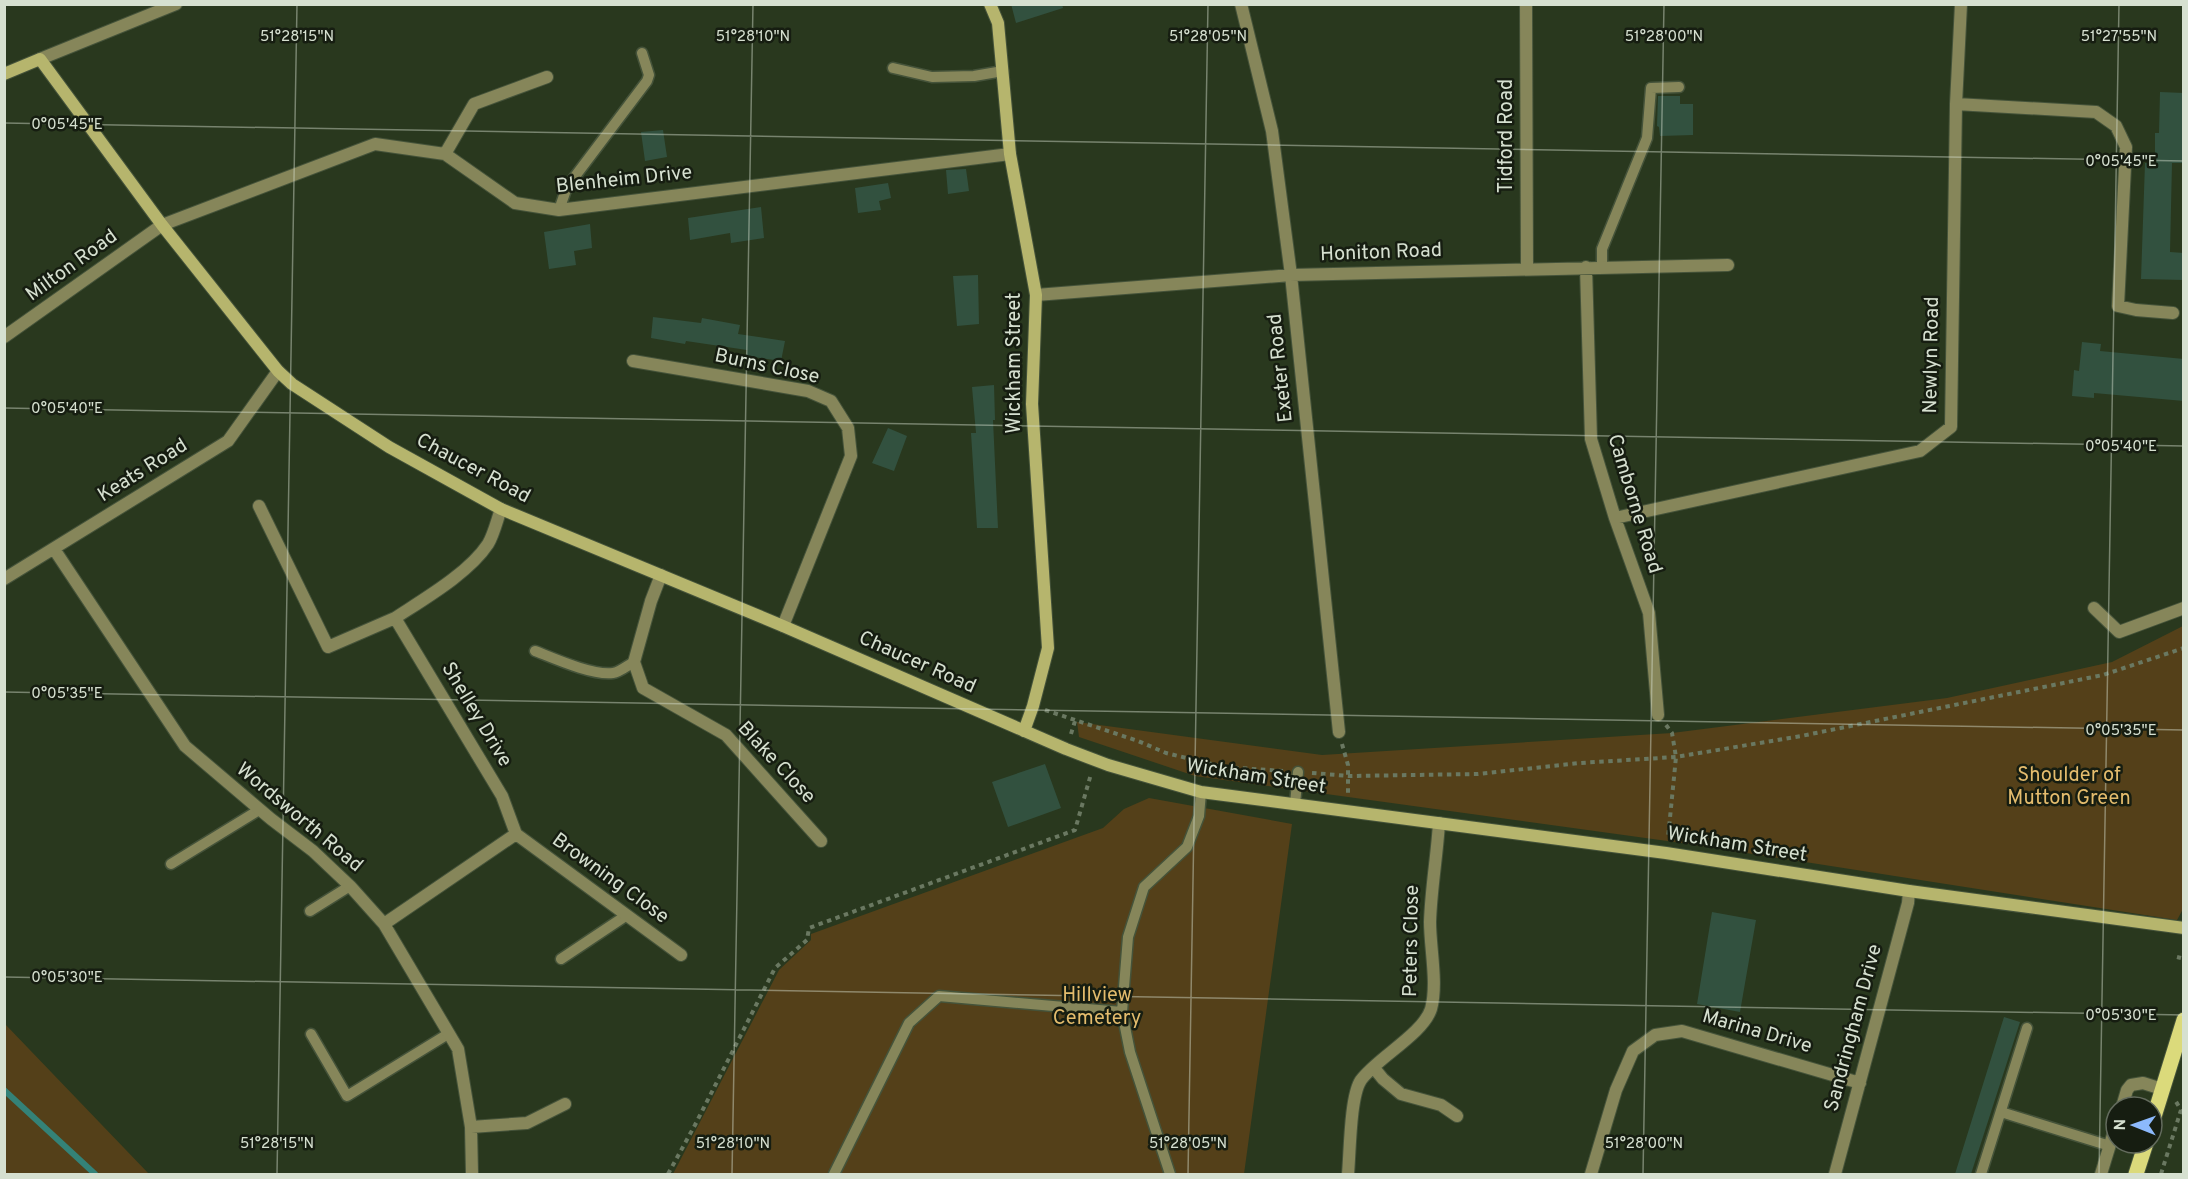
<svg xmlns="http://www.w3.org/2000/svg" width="2188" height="1179" viewBox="0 0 2188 1179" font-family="Overpass,sans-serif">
	<rect width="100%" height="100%" fill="#29381e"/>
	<path fill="#544019" d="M2183,626V909L2177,920L1689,844L1195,776L1079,737L1077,722L1322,755L1672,733L1947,698L2112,662Z
		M1149,798L1292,824L1244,1174H673L779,970L811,940V934L1103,828L1124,809Z
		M4,1024H5L149,1174H5Z"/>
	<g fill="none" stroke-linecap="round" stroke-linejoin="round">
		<path stroke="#348277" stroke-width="6" d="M4,1090L95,1174"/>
	</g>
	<path fill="#32513f" d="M1011,4H1062L1063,8L1016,23Z
		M2160,92L2184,93V163H2172L2170,252L2184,253V280L2141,279L2145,163H2155V133H2159Z
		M1658,96H1680V104H1693V135L1660,136L1659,127L1657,126Z
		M663,130L667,157L645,161L641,132Z
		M966,169L969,191L948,194L946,170Z
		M888,183L891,198L879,201L881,210L858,213L855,188Z
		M761,207L764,238L731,243L730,233L690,240L688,218Z
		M590,224L592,248L574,251L576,265L549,269L544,232Z
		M978,275L979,324L957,326L953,276Z
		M653,317L701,323L702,318L740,325L738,334L785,341L781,361L746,356L747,350L686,341L685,344L651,338Z
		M2082,342L2101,344L2100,351L2184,359V401L2094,393V398L2072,396L2074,370L2079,371Z
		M994,385L995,420H993L998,528H977L971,433H976L972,387Z
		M888,428L907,436L894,471L872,463Z
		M1045,764L1061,808L1008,827L992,782Z
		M1712,912L1756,920L1740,1012L1697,1004Z
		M2004,1017L2020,1022L1971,1174H1955Z"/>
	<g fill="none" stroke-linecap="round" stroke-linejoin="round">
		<defs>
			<path id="lane" d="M893,68L932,77L974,76L1003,71
				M559,210L567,187L647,81L649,75L642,53
				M1602,267V249L1647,138L1651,88L1679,87
				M535,651C553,658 593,676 613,673C620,672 628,665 634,662
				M1295,804L1298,772
				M171,864L259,810
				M310,911L350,886
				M561,959L627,915
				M311,1034L347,1096L448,1034
				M2001,1112L2110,1146
				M834,1174L909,1023L939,996L1122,1012
				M1170,1174L1130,1052L1122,1012L1128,937L1144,887L1187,847L1199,816L1201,792
				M1981,1174L2027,1028"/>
			<path id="street" d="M1241,4L1272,131L1291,275L1339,732
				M1526,4L1527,268
				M40,59L176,4
				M1956,104L2096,112L2116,126L2126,147L2118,306L2136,310L2173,313
				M445,154L474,104L547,77
				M1586,267L1591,439L1615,518L1649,613L1658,715
				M1036,295L1291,275L1728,265
				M4,337L162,225L375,144L445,154L515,203L559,210L1010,154
				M633,361L808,391L831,401L848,428L851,456L783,626
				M259,506L328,647L395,618
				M1615,518L1920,451L1951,427L1956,104L1961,4
				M54,549L185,746L271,819L313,851L350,886L384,924L458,1049L471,1127L472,1174
				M661,575L651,601L634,662L643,688L726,735L821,841
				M4,579L228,441L278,371
				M2094,608L2119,632L2184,608
				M516,834L681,955
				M384,924L516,834L502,796L395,618C424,599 469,573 488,544C494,534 497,520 501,509
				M1374,1068L1383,1079L1401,1094L1441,1105L1457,1116
				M2122,1107L2127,1090L2131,1085L2143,1083L2162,1089
				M471,1127L527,1123L565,1104
				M1348,1174C1350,1153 1350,1096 1361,1080C1377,1058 1423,1034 1431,1009C1438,984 1430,948 1430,922C1431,889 1437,856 1439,823
				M1591,1174L1616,1090L1633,1051L1655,1035L1682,1031L1860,1083
				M1835,1174L1908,903L1909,891
				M2101,1174L2116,1125"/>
			<path id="secondary" d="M990,4L998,23L1010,154L1036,295L1032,404L1048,648L1033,706L1024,731
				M4,74L40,59L162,225L278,371L292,384L389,447L501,509L783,626L1066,749L1108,765L1201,792L1666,853L1909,891L2184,928"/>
			<path id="primary" d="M2152,1123L2184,1020
				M2136,1174L2146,1143"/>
		</defs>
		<use href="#lane" stroke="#45533a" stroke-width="13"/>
		<use href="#street" stroke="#45533a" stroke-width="14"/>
		<use href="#secondary" stroke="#45533a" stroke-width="14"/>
		<use href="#primary" stroke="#45533a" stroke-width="17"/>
		<path stroke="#6a7861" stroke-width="4" stroke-dasharray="4.5 4.5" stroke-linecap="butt" d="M1045,710L1138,741L1166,753L1224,767L1283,771
			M1666,725L1672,733L1676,757L1668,838
			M1071,734L1075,721
			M1342,744L1348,765V796
			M1312,773L1349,776L1478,774L1580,763L1676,757L1801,736L2103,675L2184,648
			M2177,957L2181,958
			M668,1174L695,1125L775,968L807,940L809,928L1075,830L1091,774
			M2161,1174L2181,1110L2175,1100"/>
		<use href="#lane" stroke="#86865a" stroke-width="10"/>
		<use href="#street" stroke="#86865a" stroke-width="12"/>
		<use href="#secondary" stroke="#b6b56d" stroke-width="12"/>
		<use href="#primary" stroke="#dbda7b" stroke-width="15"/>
	</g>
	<path fill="none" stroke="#d6e0d0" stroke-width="1.5" stroke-opacity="0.45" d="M4,123L2184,161M4,408L2184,446M4,692L2184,730M4,977L2184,1015M277,1174L297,4M732,1174L753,4M1188,1174L1208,4M1643,1174L1664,4M2099,1174L2119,4"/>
	<g text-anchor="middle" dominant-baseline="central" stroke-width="5" stroke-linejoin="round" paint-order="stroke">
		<g font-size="20" fill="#d6e0d0" stroke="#161d11">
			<text transform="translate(1507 136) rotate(-90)">Tidford Road</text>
			<text transform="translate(624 180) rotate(-6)">Blenheim Drive</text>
			<text transform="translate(1381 253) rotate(-2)">Honiton Road</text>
			<text transform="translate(72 266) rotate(-36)">Milton Road</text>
			<text transform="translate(1932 355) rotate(-89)">Newlyn Road</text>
			<text transform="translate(1015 363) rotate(-90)">Wickham Street</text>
			<text transform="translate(767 367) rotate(12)">Burns Close</text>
			<text transform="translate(1281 368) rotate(-96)">Exeter Road</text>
			<text transform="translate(473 469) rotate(28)">Chaucer Road</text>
			<text transform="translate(143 471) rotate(-32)">Keats Road</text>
			<text transform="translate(1634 504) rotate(73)">Camborne Road</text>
			<text transform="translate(917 663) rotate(24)">Chaucer Road</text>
			<text transform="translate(476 715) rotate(59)">Shelley Drive</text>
			<text transform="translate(776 763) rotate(47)">Blake Close</text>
			<text transform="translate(1256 777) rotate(9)">Wickham Street</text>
			<text transform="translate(299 818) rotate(40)">Wordsworth Road</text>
			<text transform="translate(1737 845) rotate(9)">Wickham Street</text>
			<text transform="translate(610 879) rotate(36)">Browning Close</text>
			<text transform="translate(1412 941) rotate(-89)">Peters Close</text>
			<text transform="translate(1854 1028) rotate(-75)">Sandringham Drive</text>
			<text transform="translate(1757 1032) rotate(16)">Marina Drive</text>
		</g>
		<g font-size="20" fill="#e4bc6d" stroke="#161d11">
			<text x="2069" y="776">Shoulder of<tspan x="2069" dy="23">Mutton Green</tspan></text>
			<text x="1097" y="996">Hillview<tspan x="1097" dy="23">Cemetery</tspan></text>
		</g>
	</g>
	<g font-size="15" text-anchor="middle" fill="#d6e0d0" stroke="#161d11" stroke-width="5" stroke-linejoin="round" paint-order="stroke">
		<text x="297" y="41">51°28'15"N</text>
		<text x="753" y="41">51°28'10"N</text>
		<text x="1208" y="41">51°28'05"N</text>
		<text x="1664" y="41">51°28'00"N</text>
		<text x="2119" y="41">51°27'55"N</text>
		<text x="67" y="129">0°05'45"E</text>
		<text x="2121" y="166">0°05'45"E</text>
		<text x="67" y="413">0°05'40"E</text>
		<text x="2121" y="451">0°05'40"E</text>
		<text x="67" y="698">0°05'35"E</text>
		<text x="2121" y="735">0°05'35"E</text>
		<text x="67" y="982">0°05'30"E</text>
		<text x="2121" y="1020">0°05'30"E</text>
		<text x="277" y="1148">51°28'15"N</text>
		<text x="733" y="1148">51°28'10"N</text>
		<text x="1188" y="1148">51°28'05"N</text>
		<text x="1644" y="1148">51°28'00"N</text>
	</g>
	<rect width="2188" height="1179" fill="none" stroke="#d6e0d0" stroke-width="12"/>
	<g transform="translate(2134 1125) rotate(271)"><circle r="28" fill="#161d11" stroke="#636b5d" stroke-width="1.5"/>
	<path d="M0-4.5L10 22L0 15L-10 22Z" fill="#8cb9fc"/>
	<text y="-9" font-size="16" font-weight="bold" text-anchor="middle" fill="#d6e0d0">N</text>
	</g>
</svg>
